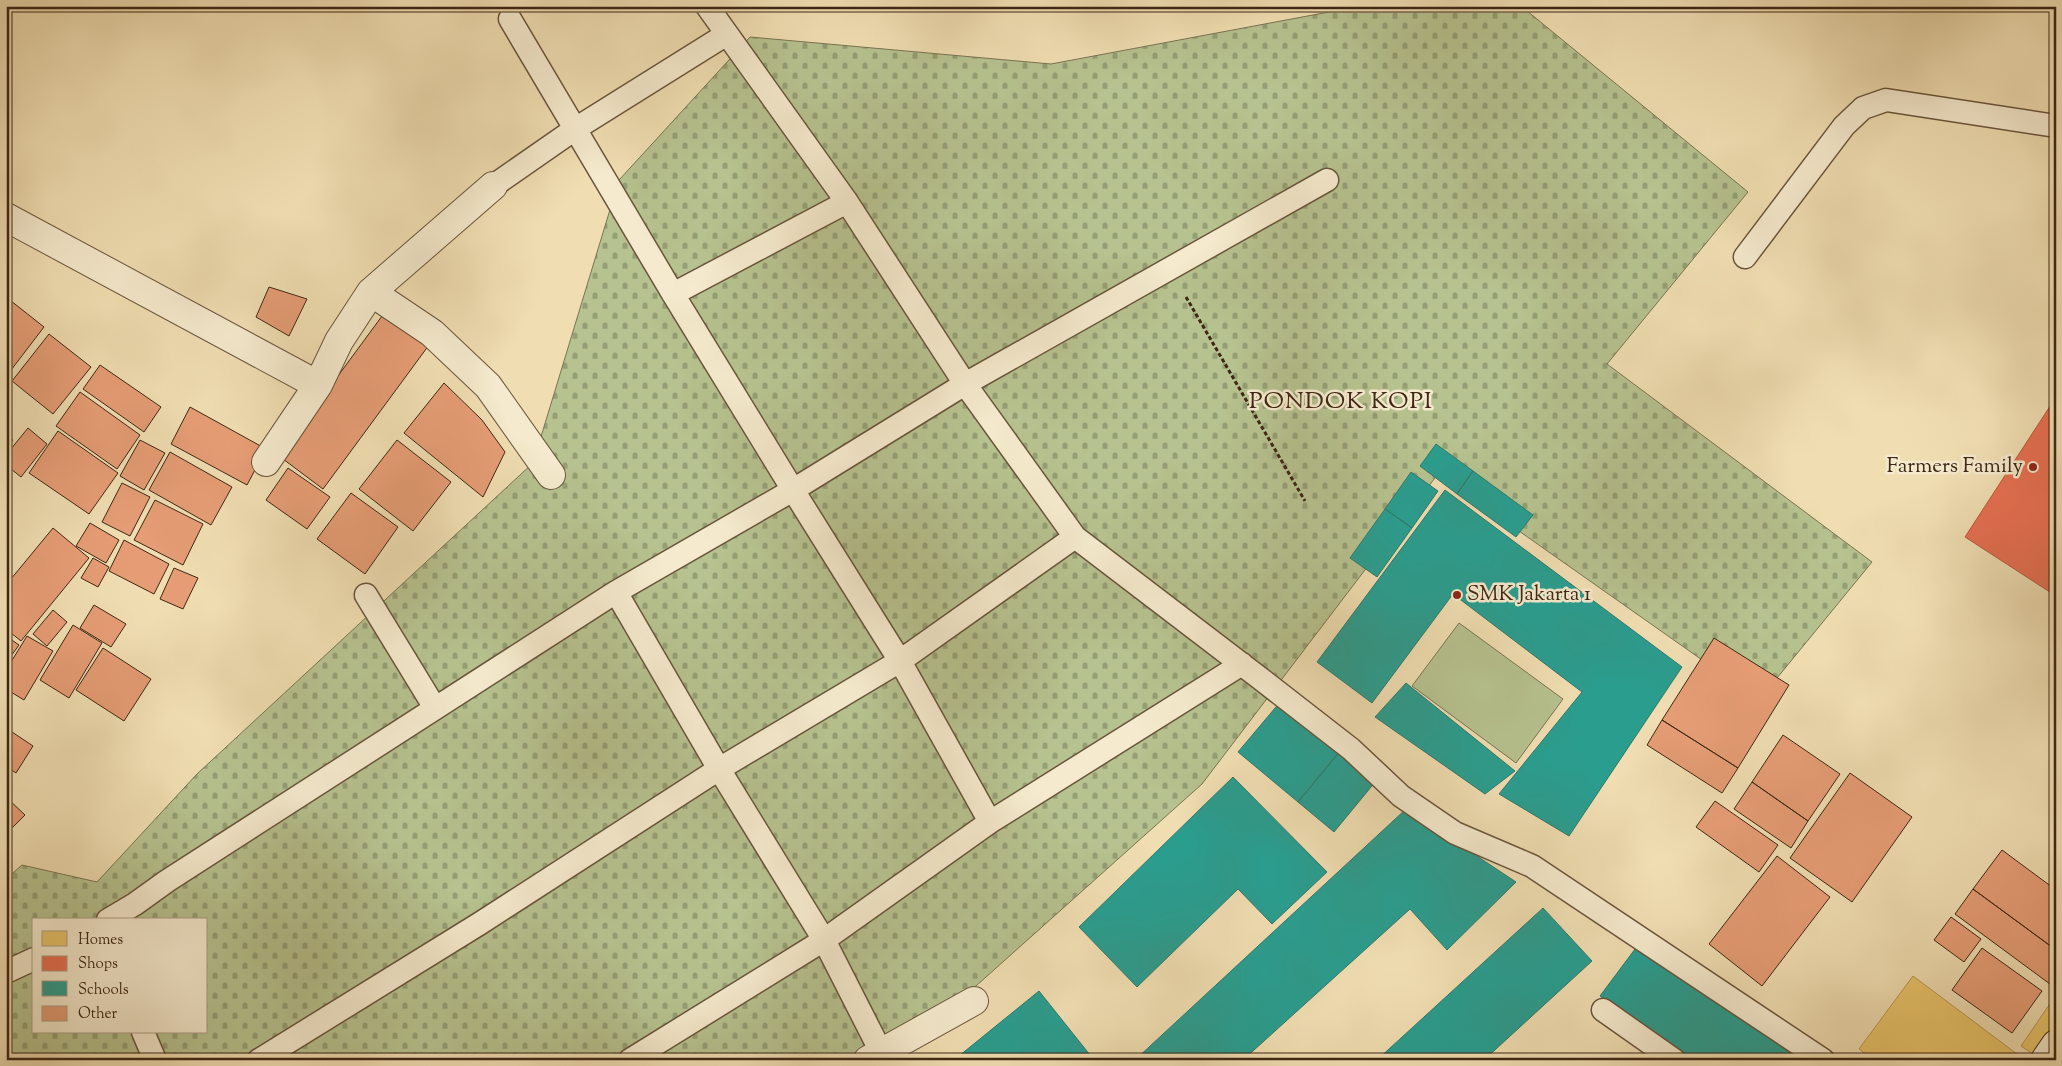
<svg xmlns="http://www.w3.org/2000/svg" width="2062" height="1066" viewBox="0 0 2062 1066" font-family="'Sorts Mill Goudy',serif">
	<defs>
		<pattern id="cemetery-stones" width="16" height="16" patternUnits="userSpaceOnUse" patternTransform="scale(1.25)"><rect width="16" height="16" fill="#b6c28f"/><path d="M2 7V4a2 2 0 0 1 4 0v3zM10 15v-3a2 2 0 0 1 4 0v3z" fill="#959e74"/></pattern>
	</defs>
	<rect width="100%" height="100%" fill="#f0deb2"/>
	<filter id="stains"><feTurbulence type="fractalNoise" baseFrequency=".004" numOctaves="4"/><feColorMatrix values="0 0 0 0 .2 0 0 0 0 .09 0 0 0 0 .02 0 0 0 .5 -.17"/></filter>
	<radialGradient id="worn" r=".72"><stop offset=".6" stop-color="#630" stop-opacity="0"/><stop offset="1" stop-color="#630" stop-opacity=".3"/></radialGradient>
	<path fill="#b6c28f" stroke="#7a7452" d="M1459,623L1563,699L1516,763L1412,686Z"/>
	<path fill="url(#cemetery-stones)" stroke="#7a7452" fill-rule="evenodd" d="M1361,6H1521L1748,192L1607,364L1872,562L1759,700L1438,474L1202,784L920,1036L876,1060H6V879L22,865L97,882L197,774L533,463L619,180L750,37L1051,64ZM34,920H206V1032H34Z"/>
	<path fill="#e9c46a" stroke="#b69550" d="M1913,976L2025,1060H1873L1859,1049Z
		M2056,995V1043L2042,1060L2021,1046Z"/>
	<path fill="#e76f51" stroke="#b4593f" d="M2056,397V596L1965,537Z"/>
	<path fill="#2a9d8f" stroke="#307a6a" d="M1436,444L1473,471L1457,494L1420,466Z
		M1473,471L1533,515L1516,537L1457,494Z
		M1411,472L1438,491L1412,528L1385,509Z
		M1445,490L1682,667L1569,836L1499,794L1582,692L1453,594L1372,703L1317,662Z
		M1385,509L1412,528L1377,577L1350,558Z
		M1406,683L1515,771L1485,794L1375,717Z
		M1281,701L1340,751L1298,802L1238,752Z
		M1340,751L1376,781L1334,832L1298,802Z
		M1233,777L1327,872L1272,924L1238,889L1137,987L1079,927Z
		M1406,809L1516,882L1447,950L1410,909L1243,1060H1135Z
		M1543,908L1592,961L1484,1060H1377Z
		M1641,941L1799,1060H1686L1600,996Z
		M1039,991L1094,1060H954Z"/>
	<path fill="#e69d75" stroke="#3e2714" d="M269,287L307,299L289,336L256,317Z
		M6,297L44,327L8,374L6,373Z
		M385,312L429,345L323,489L279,456Z
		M49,334L91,367L53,414L12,381Z
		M100,365L161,407L144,432L83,389Z
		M444,383L482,420L505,452L483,497L404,433Z
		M80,392L140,435L117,469L56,426Z
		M190,407L266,449L247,485L171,444Z
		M28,428L47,444L21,477L6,465V455Z
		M58,431L118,473L89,514L29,473Z
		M6,435L13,440L6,448Z
		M140,440L165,453L144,490L120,476Z
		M397,440L451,482L413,531L359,489Z
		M170,452L232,487L211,525L149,490Z
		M288,468L330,497L307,529L266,500Z
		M122,483L150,497L130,536L102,522Z
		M351,493L398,527L365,574L317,539Z
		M155,500L203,524L183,565L134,540Z
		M90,523L119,540L106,563L76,546Z
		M53,528L89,558L21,641L6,629V585Z
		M124,540L169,564L154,594L109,571Z
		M93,558L109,567L98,587L81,578Z
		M174,568L198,578L183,609L160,599Z
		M94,605L126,624L111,647L80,628Z
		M53,610L67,622L47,646L33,634Z
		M73,625L102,643L69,698L40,680Z
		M6,636L19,645L6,663Z
		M27,636L53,651L24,700L6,689V670Z
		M1714,638L1789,685L1738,768L1662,720Z
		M103,648L151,679L124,721L76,690Z
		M1662,720L1738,768L1722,793L1647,745Z
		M6,728L33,746L16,773L6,766Z
		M1783,735L1840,774L1808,821L1752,782Z
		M1850,773L1912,817L1852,902L1790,858Z
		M1752,782L1808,821L1791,848L1734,809Z
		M6,797L25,815L6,834Z
		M1715,801L1778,845L1759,872L1696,827Z
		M2002,850L2056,890V950L1973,889Z
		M1777,856L1830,897L1762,986L1709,944Z
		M1973,889L2056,950V985L2054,987L1955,914Z
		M1951,917L1981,939L1964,962L1934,940Z
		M1982,948L2042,991L2012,1033L1952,990Z"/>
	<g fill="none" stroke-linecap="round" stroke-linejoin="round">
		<defs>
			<path id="lane" d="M707,6L847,202L965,384L1075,537L1261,679L1351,749L1401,796L1455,833L1532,866L1823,1060
				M510,19L673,294L793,490L900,661L990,822
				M493,186L575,129L727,34
				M1745,257L1844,126L1863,108L1886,100L2056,126
				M673,294L847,202
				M616,592L719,769L824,940L881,1052
				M366,595L435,708
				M108,920L135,904L167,881L616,592L793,490L965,384L1327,180
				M6,972L34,959
				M1603,1010L1674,1060
				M143,1032L155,1060
				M259,1060L479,924L719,769L900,661L1075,537
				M630,1060L824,940L990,822L1242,664"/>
			<path id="street" d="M6,217L318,385L339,341L371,292L493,186
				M371,292L432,333L488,386L551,475
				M266,462L318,385
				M868,1060L974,1001"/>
			<path id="secondary" d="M2045,1060L2056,1044"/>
		</defs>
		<use href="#lane" stroke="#6a553c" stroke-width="25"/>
		<use href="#street" stroke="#6a553c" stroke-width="30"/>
		<use href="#secondary" stroke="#3e2714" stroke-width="30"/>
		<path stroke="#3e2714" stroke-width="3" stroke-dasharray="4 2.5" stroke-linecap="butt" d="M1186,297L1305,501"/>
		<use href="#lane" stroke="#f5eacd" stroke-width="22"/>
		<use href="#street" stroke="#f5eacd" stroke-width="28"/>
		<use href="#secondary" stroke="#f5eacd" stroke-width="28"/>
	</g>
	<g fill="#8f2418" stroke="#f5eacd" stroke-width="2">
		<circle cx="2033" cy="467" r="5"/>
		<circle cx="1457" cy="595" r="5"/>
	</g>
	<g text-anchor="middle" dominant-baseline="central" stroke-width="5" stroke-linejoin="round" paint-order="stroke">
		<g font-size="21" fill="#3e2714" stroke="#f5eacd" text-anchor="end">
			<text x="2023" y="467">Farmers Family</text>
			<text x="1467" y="595" text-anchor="start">SMK Jakarta 1</text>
		</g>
		<g font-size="24" letter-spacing="1" fill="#3e2714" stroke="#f5eacd">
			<text x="1341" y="402">PONDOK KOPI</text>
		</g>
	</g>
	<rect width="2062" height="1066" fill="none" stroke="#f0deb2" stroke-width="25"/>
	<rect x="8" y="8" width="2047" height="1051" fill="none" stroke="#3e2714" stroke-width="2.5"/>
	<rect x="12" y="12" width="2037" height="1041" fill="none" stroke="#3e2714"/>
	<rect x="32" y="918" width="175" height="115" fill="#f5eacd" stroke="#ac9c83"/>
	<rect x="42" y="931" width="25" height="15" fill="#e9c46a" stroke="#ac9c83"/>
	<text x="78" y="944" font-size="15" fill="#3e2714">Homes</text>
	<rect x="42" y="956" width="25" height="15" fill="#e76f51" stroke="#ac9c83"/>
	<text x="78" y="968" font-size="15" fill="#3e2714">Shops</text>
	<rect x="42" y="981" width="25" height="15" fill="#2a9d8f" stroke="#ac9c83"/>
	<text x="78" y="994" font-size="15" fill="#3e2714">Schools</text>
	<rect x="42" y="1006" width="25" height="15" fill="#e69d75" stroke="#ac9c83"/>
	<text x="78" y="1018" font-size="15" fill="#3e2714">Other</text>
	<rect width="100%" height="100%" filter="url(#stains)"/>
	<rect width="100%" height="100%" fill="url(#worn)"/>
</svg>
